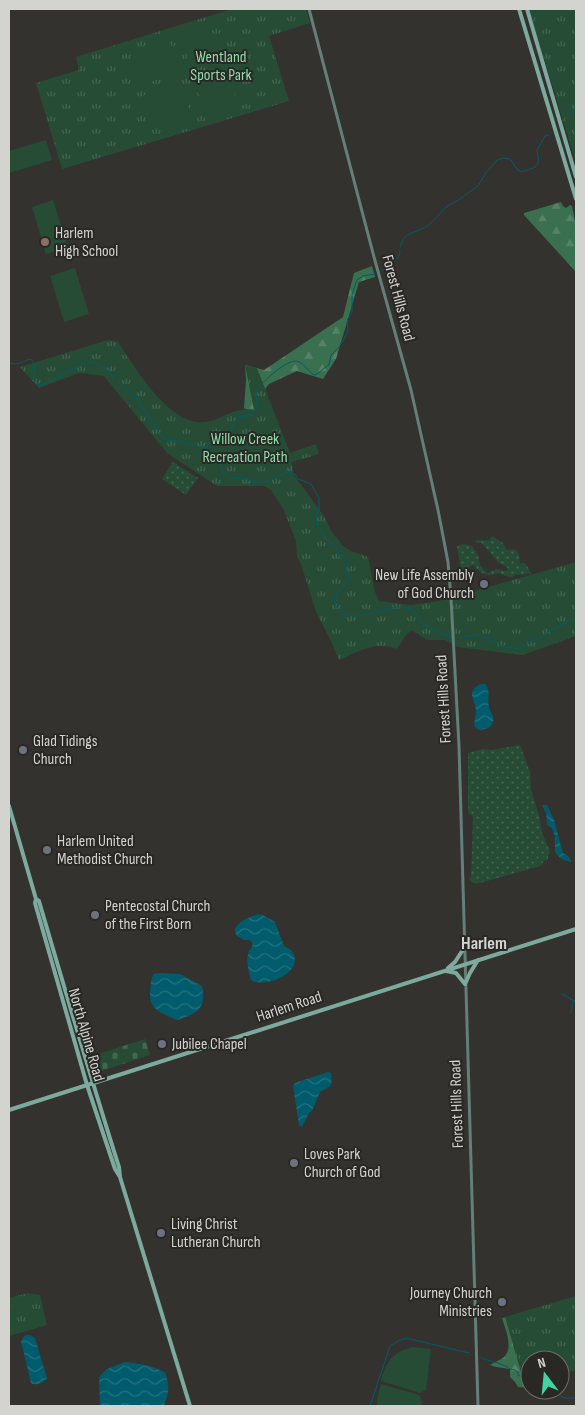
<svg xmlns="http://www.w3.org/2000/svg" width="585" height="1415" viewBox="0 0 585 1415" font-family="'Sofia Sans Condensed',sans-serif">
	<defs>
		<pattern id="grass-dots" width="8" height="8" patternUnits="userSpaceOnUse" patternTransform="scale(1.25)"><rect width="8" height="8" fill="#264c35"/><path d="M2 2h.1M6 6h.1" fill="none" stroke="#456551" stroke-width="1.8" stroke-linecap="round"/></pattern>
		<pattern id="forest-firs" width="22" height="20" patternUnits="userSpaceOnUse" patternTransform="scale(1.25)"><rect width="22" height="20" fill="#3a6f4f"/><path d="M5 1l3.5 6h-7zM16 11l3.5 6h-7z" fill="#568367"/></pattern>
		<pattern id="cemetery-stones" width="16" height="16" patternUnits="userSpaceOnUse" patternTransform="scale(1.25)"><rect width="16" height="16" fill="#264c35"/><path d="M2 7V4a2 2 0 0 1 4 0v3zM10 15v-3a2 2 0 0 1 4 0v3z" fill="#456551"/></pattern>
		<pattern id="park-tufts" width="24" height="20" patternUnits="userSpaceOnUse" patternTransform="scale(1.25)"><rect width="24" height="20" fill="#264c35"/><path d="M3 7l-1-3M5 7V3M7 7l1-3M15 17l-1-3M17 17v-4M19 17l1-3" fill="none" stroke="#456551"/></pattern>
		<pattern id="water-waves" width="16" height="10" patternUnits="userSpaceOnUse" patternTransform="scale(1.25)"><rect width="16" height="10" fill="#005c6c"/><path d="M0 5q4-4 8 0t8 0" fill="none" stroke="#247280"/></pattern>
	</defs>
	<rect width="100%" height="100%" fill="#33322e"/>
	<path fill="url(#grass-dots)" d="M173,462L198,478L186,495L162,479Z
		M492,536L503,543L507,550L515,549L519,554L520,564L525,563L532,574L515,575L512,578L498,573C486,578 481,573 473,565L461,571L457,546L462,544L472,546L478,555L480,565L487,573L497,569L507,571L508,568L498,562L482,543H476L475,541C480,539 484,541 490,540Z
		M520,745L530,772L531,790L540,819L542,833L550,851L547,861L545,860L540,866L480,883L476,884L469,880L471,877L473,818L472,816L468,813V753L483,749L491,750Z"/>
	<path fill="url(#forest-firs)" d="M561,202L563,206L566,208L570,205L572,206L576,226V272L524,215V213Z
		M372,266L375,277L359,282L336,359L323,379L297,371L269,384L265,389L276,424L244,408L246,380L245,365L264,370L343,317L354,273Z
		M514,1316L530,1369V1388L518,1387L515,1382L510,1377V1369L496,1367L490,1365C494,1362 501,1360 504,1357C514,1348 505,1328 502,1318Z"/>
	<path fill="url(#cemetery-stones)" d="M145,1039L150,1055L99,1072C92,1071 91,1063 89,1057Z"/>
	<path fill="url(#park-tufts)" d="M232,9H306L310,23L269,36L289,101L62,169L36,83L79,70L76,57Z
		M529,9H576V163Z
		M108,340L118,342C135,368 170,427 206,422C224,419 234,406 254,410L245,365L257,368L290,453L316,444L319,454L292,462L293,474L324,516L331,531L343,546L351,551L368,557L375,592L379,601L411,605L439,601L576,562V636L523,655L458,647L445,640H427L412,630L406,635L397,649C376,640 358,652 339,660L331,641L316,612L301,564L297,557L296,541L283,508L271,490L264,486H217L167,453L104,376L79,373L39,388L20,367Z
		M28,1293L40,1295L47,1325L9,1336V1298Z
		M576,1296V1370L560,1375V1360H530V1384L525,1386L505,1317Z"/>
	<path fill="#264c35" d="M191,27C211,28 225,39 231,58L193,69L190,67L179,29Z
		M167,33L179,71L178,73L139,85C132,62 145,39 167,33Z
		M235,69C240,94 231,114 206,122L195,82L197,80Z
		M180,85L183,87L194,125C171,133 149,119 142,96Z
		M46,140L52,160L9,173V151Z
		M53,200L68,247L46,254L32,207Z
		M75,268L89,314L64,322L50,276Z
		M413,1347L431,1349L426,1390L420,1393L381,1381C386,1362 392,1352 413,1347Z
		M381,1384L419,1395L422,1401L421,1406H377L378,1395Z"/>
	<path fill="url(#water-waves)" d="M481,684H485C491,690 487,699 489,707C490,712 495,717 493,722C492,728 485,729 480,730L477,729L474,725C474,720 476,716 476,712C476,699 464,692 481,684Z
		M542,805H547L554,820L563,853L568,856L572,862C564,861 559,858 555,852V837L552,828L547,825L546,813Z
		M258,914L260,915L261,914L275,922L284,946L291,950C293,953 296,958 295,961C294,976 264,988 251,980C249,973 246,962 248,955C249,947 256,947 250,940H244L236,935L235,929C239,921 249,917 258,914Z
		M159,973L180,974L202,986C207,1009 196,1014 177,1020C150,1009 147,1005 152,977L154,974Z
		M328,1072L331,1073C333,1088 331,1085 320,1092L312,1111L309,1113L302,1127L299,1125L293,1086L295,1083Z
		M25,1335H30L35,1338L47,1378C44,1383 36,1386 31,1383L21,1341Z
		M125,1362C139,1363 152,1366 165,1372C170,1387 169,1392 164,1406H100L99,1377L107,1369Z"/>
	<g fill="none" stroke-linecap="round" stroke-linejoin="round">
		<path stroke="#005c6c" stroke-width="1" d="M569,114L576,108
			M407,235L426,227L431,223L446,207L457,201L478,186L485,174L497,160L503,158L510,159L517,169L521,172C536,167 541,168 537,150L545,136L549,135
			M400,247L403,240L406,236
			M382,271C389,266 400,260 400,251
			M9,363C23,366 22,360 31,359L35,365L33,379L41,385L52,381L70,370L84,365L91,361L108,370L114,378
			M118,381L137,399L162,437L168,441C181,438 194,447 206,448L217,455L223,472L232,478L245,479L261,484L285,473L290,472L295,474L298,479L311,484L319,498V509L316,518L317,524L326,539L336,548L341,560L346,566L350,577L340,589L334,600C335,604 336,607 339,610C361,632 406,584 421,623L439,633L451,637
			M216,441L228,436L237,417C247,417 257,413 257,402C257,397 254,395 257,391C260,383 286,360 296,361C302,361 309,372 314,375C319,374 323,368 329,365L331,355L339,347L348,332L347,320L352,312V294L357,280L363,276L375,274
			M206,448L208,445L215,441
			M459,638L478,634L500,645L519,649L550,631L552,629L574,620L576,618
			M562,994L574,1001H576
			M571,1013L573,1001
			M480,1357C489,1362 504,1363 510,1369L515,1370L518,1372V1375L530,1380
			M558,1390L557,1394L565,1398H576
			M370,1406L390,1346L398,1341L406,1338L469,1353"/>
		<path stroke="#637f77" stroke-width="3" d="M309,9L374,257L411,390L438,510L448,562L451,598L459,746L478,1406"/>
		<path stroke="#7daa9e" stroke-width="4" d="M519,9L576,199
			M527,9L576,177
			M9,806L36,899L39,901C65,990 91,1079 119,1167L120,1177L190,1406
			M36,899L35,903L87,1085L115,1169L120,1177
			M448,968L455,962L464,948
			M446,971L456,973L465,984
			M465,984L470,973L478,960
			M9,1110L576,929"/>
	</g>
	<circle fill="#8d6e63" stroke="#292825" stroke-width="2" cx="45" cy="242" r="5"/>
	<g fill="#6b7280" stroke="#292825" stroke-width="2">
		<circle cx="484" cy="584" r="5"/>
		<circle cx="23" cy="750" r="5"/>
		<circle cx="47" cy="850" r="5"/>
		<circle cx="95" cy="915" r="5"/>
		<circle cx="162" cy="1044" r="5"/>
		<circle cx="294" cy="1163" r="5"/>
		<circle cx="161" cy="1233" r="5"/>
		<circle cx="502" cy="1302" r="5"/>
	</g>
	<g text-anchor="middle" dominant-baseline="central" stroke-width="4" stroke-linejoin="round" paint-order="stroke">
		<g font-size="16" fill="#8ddeab" stroke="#292825">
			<text x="221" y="57">Wentland<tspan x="221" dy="18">Sports Park</tspan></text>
			<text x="245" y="439">Willow Creek<tspan x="245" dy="18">Recreation Path</tspan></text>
		</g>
		<g font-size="16" fill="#d3d3d0" stroke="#292825" text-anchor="start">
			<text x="55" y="233">Harlem<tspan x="55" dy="18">High School</tspan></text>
			<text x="474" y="575" text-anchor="end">New Life Assembly<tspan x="474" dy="18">of God Church</tspan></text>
			<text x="33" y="741">Glad Tidings<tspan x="33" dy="18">Church</tspan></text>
			<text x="57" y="841">Harlem United<tspan x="57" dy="18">Methodist Church</tspan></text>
			<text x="105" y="906">Pentecostal Church<tspan x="105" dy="18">of the First Born</tspan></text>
			<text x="172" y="1044">Jubilee Chapel</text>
			<text x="304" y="1154">Loves Park<tspan x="304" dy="18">Church of God</tspan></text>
			<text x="171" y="1224">Living Christ<tspan x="171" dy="18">Lutheran Church</tspan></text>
			<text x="492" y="1293" text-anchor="end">Journey Church<tspan x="492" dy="18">Ministries</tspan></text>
		</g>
		<g font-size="16" fill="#d3d3d0" stroke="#292825">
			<text transform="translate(398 298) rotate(75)">Forest Hills Road</text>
			<text transform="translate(444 699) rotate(-93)">Forest Hills Road</text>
			<text transform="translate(289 1007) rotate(-18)">Harlem Road</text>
			<text transform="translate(86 1035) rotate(74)">North Alpine Road</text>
			<text transform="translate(457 1104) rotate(-92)">Forest Hills Road</text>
		</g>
		<g font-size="18" font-weight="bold" fill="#d3d3d0" stroke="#292825">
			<text x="484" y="943">Harlem</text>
		</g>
	</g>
	<rect width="585" height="1415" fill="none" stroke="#d3d3d0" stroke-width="20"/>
	<g transform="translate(545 1375) rotate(344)"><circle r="24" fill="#292825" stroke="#6d6c69"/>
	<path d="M0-4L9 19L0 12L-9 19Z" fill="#40d4a2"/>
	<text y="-8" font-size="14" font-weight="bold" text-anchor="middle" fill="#d3d3d0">N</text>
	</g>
</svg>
